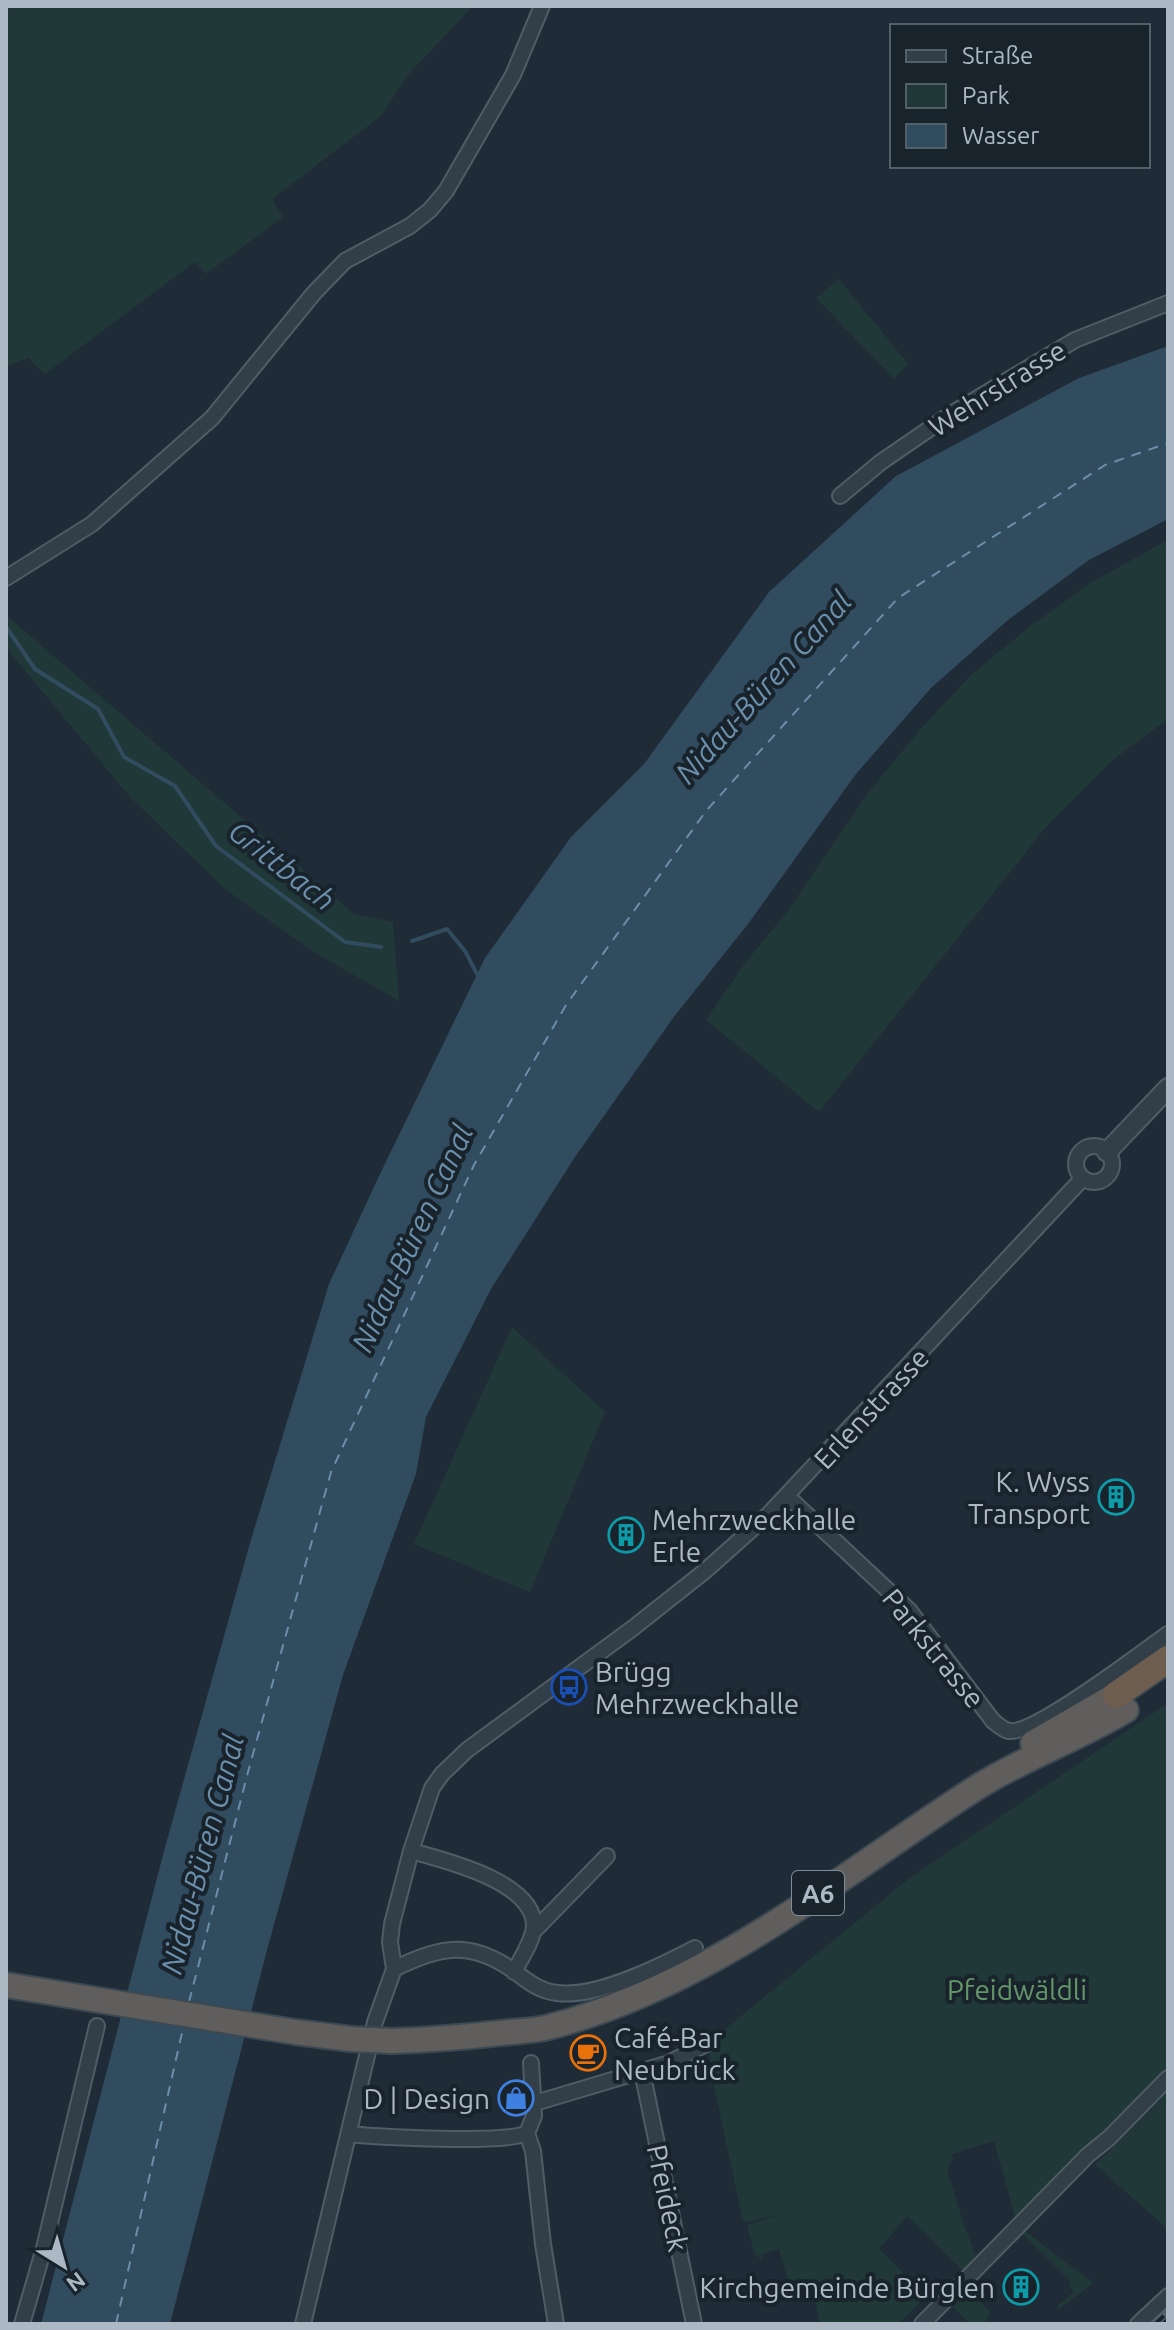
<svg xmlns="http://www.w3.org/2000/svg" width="1174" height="2330" viewBox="0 0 1174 2330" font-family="Ubuntu,sans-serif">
	<rect width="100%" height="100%" fill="#1f2c37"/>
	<path fill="#213838" d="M6,6H473L407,76L381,116L272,199L283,217L206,274L195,262L45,374L28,358L6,367Z
		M839,279L908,364L894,379L816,298Z
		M1168,540V719L1114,759L1046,827L819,1112L706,1020L745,963L787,912L867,794L918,732L972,674L1028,628L1090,583Z
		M6,615L354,914L393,922L399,1001L309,949L225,889L130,797L6,648Z
		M512,1327L605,1412L530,1592L414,1544Z
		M1168,1703V2078L1018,2228L994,2141L952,2154L953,2159L947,2170L964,2225L977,2258L963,2271L907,2216L879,2249L926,2296L898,2324H819L815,2296L802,2299L796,2290L779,2293V2296L767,2297L765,2292L770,2285L788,2280L779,2249L763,2254L762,2259L755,2255L747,2225L780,2215L743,2222L712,2076L708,2043L911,1877Z
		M1168,2091V2229L1095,2165Z
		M1025,2231L1093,2283L1058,2310V2305L1074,2292L1069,2285L1071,2282L1023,2234Z
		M970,2289L983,2301L981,2303L991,2313L985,2321L987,2324H970L952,2306Z"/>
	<path fill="#314b5f" d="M1168,346V519L1089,560L1008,620L931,688L856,774L748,924L673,1018L575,1157L491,1289L426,1417L416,1474L343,1675L267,1950L170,2324H41L164,1851L250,1543L329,1284L379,1176L485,958L571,837L644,764L769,592L896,476L1079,378Z"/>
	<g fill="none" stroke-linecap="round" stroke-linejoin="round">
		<path stroke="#314b5f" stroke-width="4" d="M6,627L35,669L98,709L124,757L175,786L216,846L345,942L381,947
			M412,941L447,929L465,951L478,976"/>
		<path stroke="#6b8eaa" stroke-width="2" stroke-dasharray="10 8" stroke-linecap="butt" d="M189,2002L248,1772L331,1472L474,1165L566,1005L706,811L898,598L1105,465L1168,443
			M116,2324L184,2024"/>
		<defs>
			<path id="minor" d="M840,496L881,462L951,414L1075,340L1168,303
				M6,578L92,524L212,418L314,293L345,261L410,226L430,210L446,191L513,75L542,6
				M1076 1164a18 18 0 1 1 36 0a18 18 0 1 1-36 0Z
				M787,1496L909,1610L993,1721C997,1724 1003,1730 1009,1731C1035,1735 1142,1652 1168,1634
				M411,1851C443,1860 534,1881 534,1926C533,1941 521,1958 514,1972
				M533,1932L607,1856
				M394,1969C440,1946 470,1940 514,1971C527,1981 539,1991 557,1993C597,1998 659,1967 695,1948
				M642,2071L694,2324
				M535,2103L669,2063L708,2043
				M527,2133L533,2151L543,2244L556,2324
				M527,2133L534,2116L531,2063
				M349,2134C379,2137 505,2144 527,2133
				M22,2324L44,2248L97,2026
				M303,2324L375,2022L394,1969L390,1942L392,1924L411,1851L432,1788L442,1774L467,1750L633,1628L705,1571L769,1514L1083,1178
				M922,2324L1088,2155L1109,2138L1168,2078
				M1138,2324L1168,2296"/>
			<path id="tertiary" d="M1107,1152L1168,1088"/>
			<path id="trunk" d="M1033,1743L1116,1695
				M6,1985L295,2032L351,2039
				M392,2041C429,2040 465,2037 501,2033C517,2031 534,2031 549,2027C710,1986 839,1876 976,1788C1023,1758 1078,1739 1126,1710"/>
			<path id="motorway" d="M1116,1695L1168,1659"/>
		</defs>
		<use href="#minor" stroke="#505c66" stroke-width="18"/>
		<use href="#tertiary" stroke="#505c66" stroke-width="22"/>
		<use href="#trunk" stroke="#3d4952" stroke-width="28"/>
		<use href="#motorway" stroke="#3d4952" stroke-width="30"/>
		<use href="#minor" stroke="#323e48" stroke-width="14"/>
		<use href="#tertiary" stroke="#323e48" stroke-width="18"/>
		<use href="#trunk" stroke="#5f5e5c" stroke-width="24"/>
		<use href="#motorway" stroke="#6e5e4f" stroke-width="26"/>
		<defs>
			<path id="rail" d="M1155,2324L1168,2312"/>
		</defs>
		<use href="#rail" stroke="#54626f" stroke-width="7"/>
		<use href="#rail" stroke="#18232c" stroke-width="4" stroke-dasharray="12" stroke-linecap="butt"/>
		<defs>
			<path id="trunk-bridge" d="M351,2039L392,2041"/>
		</defs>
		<use href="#trunk-bridge" stroke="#3d4952" stroke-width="28" stroke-linecap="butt"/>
		<use href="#trunk-bridge" stroke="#5f5e5c" stroke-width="24"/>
	</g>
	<defs>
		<symbol id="building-ring" viewBox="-11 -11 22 22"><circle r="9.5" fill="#18232c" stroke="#0f9aa8" stroke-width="1.5"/><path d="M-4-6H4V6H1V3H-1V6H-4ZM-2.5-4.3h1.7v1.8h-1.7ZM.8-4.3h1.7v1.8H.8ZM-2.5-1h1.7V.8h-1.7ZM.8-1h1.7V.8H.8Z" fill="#0f9aa8"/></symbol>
		<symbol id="bus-ring" viewBox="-11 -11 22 22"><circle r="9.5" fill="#18232c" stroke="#1a4fb4" stroke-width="1.5"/><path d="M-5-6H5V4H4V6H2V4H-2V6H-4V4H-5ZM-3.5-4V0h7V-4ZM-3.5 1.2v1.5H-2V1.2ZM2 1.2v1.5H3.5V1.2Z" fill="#1a4fb4"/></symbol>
		<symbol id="cafe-ring" viewBox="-11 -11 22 22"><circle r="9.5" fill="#18232c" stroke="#e8710a" stroke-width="1.5"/><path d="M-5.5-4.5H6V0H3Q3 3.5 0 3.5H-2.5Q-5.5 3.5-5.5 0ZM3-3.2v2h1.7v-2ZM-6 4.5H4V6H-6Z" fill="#e8710a"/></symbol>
		<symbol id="shop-ring" viewBox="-11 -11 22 22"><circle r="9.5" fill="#18232c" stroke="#3f7fe0" stroke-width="1.5"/><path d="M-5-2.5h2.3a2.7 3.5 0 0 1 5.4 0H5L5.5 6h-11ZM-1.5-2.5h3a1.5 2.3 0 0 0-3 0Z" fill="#3f7fe0"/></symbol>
	</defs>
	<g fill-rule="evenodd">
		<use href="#building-ring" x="1096" y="1477" width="40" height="40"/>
		<use href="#building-ring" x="606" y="1515" width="40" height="40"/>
		<use href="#bus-ring" x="549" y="1667" width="40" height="40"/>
		<use href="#cafe-ring" x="568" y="2033" width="40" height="40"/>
		<use href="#shop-ring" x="496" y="2078" width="40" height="40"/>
		<use href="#building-ring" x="1001" y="2267" width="40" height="40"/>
	</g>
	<g text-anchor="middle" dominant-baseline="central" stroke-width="8" stroke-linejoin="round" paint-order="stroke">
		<rect fill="#18232c" stroke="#808c97" stroke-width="2" x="792" y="1871" width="52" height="44" rx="6"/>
		<g font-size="26" font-weight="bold" fill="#acb9c5">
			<text x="818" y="1893">A6</text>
		</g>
		<g font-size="28" fill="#acb9c5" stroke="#18232c">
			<text transform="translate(997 388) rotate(-32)">Wehrstrasse</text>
			<text transform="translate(871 1408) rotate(-47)">Erlenstrasse</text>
			<text transform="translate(934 1648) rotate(51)">Parkstrasse</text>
			<text transform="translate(668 2198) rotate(78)">Pfeideck</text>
		</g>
		<g font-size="28" fill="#acb9c5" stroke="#18232c" text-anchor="end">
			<text x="1090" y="1481">K. Wyss<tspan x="1090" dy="32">Transport</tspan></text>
			<text x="652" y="1519" text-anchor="start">Mehrzweckhalle<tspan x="652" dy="32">Erle</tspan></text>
			<text x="595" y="1671" text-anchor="start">Brügg<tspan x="595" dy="32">Mehrzweckhalle</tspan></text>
			<text x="614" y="2037" text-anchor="start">Café-Bar<tspan x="614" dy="32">Neubrück</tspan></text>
			<text x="490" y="2098">D | Design</text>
			<text x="995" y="2287">Kirchgemeinde Bürglen</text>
		</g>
		<g font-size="28" fill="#639668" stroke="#18232c">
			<text x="1017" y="1989">Pfeidwäldli</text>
		</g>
		<g font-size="30" font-style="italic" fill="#6b8eaa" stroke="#18232c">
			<text transform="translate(763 687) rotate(-48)">Nidau-Büren Canal</text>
			<text transform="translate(282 865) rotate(38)">Grittbach</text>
			<text transform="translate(412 1238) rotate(-65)">Nidau-Büren Canal</text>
			<text transform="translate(202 1854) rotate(-75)">Nidau-Büren Canal</text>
		</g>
	</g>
	<rect width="1174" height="2330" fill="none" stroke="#acb9c5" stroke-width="16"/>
	<rect x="890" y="24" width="260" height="144" fill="#18232c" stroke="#535f69" stroke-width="2"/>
	<rect x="906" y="50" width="40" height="12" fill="#323e48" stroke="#535f69" stroke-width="2"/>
	<text x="962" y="64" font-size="24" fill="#acb9c5">Straße</text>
	<rect x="906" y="84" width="40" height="24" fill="#213838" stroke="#535f69" stroke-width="2"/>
	<text x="962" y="104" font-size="24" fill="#acb9c5">Park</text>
	<rect x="906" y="124" width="40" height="24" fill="#314b5f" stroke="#535f69" stroke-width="2"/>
	<text x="962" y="144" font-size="24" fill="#acb9c5">Wasser</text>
	<g transform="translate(64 2266) rotate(143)" stroke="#18232c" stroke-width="6" paint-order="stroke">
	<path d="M0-6L14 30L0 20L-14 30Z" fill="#acb9c5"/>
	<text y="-12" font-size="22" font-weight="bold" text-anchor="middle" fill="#acb9c5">N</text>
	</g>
</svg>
